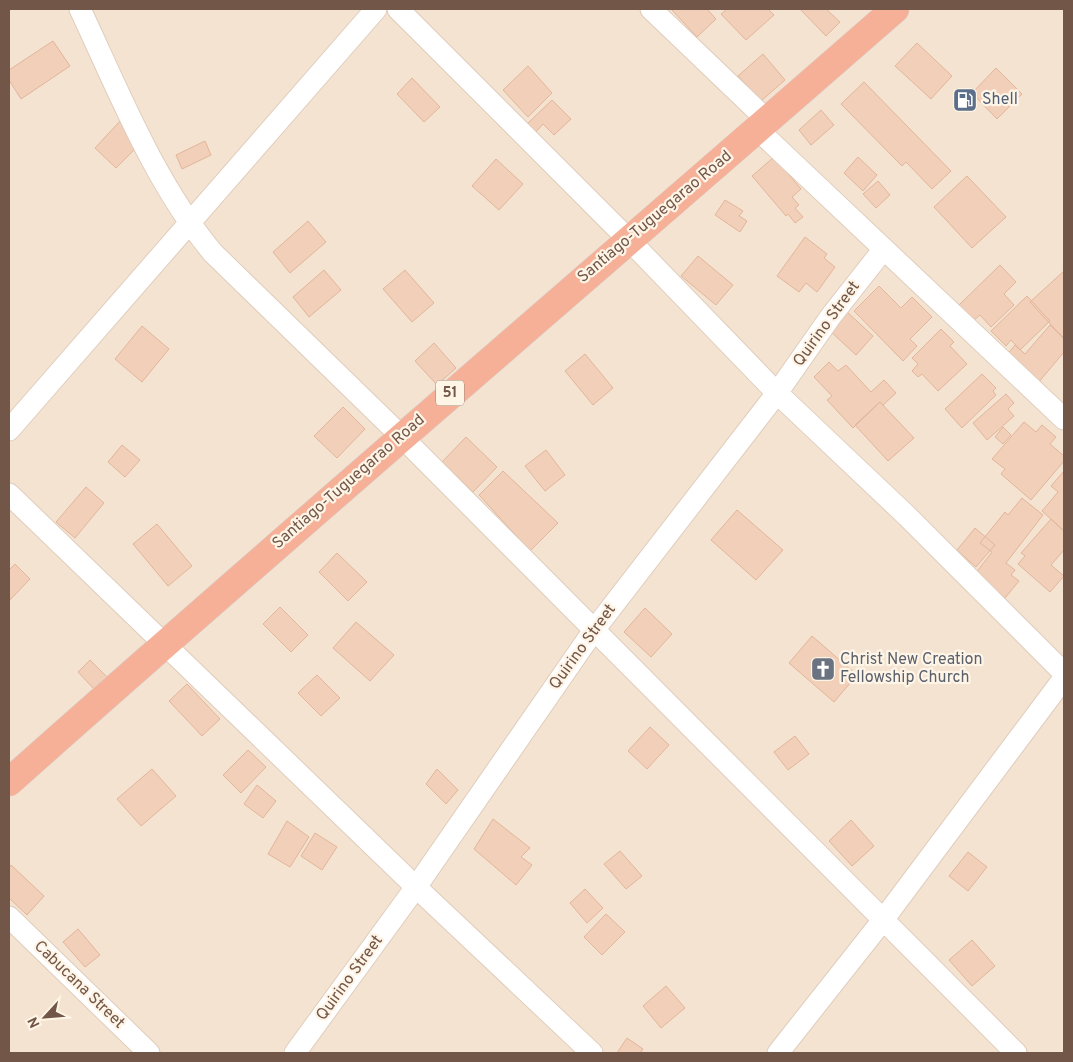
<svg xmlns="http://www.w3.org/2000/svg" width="1073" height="1062" viewBox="0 0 1073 1062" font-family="Overpass,sans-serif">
	<rect width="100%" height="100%" fill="#fcf1e1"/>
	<path fill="#f3e3d0" d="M9,9H1064V1053H9Z"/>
	<path fill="#f1cfb9" stroke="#e3b59a" d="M671,9H707L716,19L697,37Z
		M727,9H768L774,15L746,40L721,14Z
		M800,9H826L840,22L826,36Z
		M53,41L70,66L21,99L9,80V70Z
		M917,43L952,76L931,99L895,66Z
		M763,54L785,80L761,101L738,76Z
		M528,66L552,93L528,117L503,90Z
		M996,68L1022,94L997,119L972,93Z
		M412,78L440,107L424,122L397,94Z
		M864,82L951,171L932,189L906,162L902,166L841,104Z
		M552,100L571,119L554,135L543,124L534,134L526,125Z
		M821,110L834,125L811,145L799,130Z
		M120,121L141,143L116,168L95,148Z
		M205,141L211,155L182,169L176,155Z
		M774,157L801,189L792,197L799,205L795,208L803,217L795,223L788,214L786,216L752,176Z
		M858,157L877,175L863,191L844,173Z
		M496,159L523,184L499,210L472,186Z
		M967,176L1006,217L972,248L934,207Z
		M878,181L890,195L876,208L863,194Z
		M725,200L743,211L739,216L747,221L740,232L715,215Z
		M308,221L326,242L290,273L273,252Z
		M805,237L827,254L824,258L835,267L817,292L806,283L799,292L777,276Z
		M698,256L733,285L716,305L681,276Z
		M1000,265L1016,282L1004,294L1014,305L991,327L980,315L974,320L959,305Z
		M324,270L341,290L309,317L293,297Z
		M405,270L434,303L412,322L383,289Z
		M1064,271V339L1030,302Z
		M879,286L901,308L912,297L932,317L910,339L917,346L903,361L854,311Z
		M1027,296L1050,321L1020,350L1011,340L1006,346L991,331Z
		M846,311L873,336L856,355L829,330Z
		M1050,325L1064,338V352L1038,383L1006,356L1015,345L1025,354Z
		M142,326L169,349L142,382L115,359Z
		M941,329L954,342L950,346L967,364L938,391L922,374L918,377L912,371L918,364L912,358Z
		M434,343L456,368L437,385L415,361Z
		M585,354L613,388L593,405L565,371Z
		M829,362L838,371L846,365L871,392L884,380L896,393L883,405L880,402L853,428L827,400L832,396L814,377Z
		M982,374L996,388L993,391L996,395L962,428L945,409Z
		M1006,394L1014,403L1008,409L1014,416L987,440L973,423Z
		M880,402L914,438L888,461L855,425Z
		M343,407L365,429L337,458L314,436Z
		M1024,422L1036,432L1042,425L1056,437L1050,444L1064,456V461L1031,500L1001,474L1005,469L992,459Z
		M1003,427L1011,435L1003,444L995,437Z
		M466,437L497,467L473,492L442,462Z
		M122,445L140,460L125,477L108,462Z
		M546,450L565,475L545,491L525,466Z
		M503,471L558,523L530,551L479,495Z
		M1064,471V531L1042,511L1058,492L1051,486Z
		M86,487L104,503L75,538L56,522Z
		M1022,498L1043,515L1006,563L1015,570L1011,575L1019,581L1005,598L975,574L992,552L980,543L1005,512L1008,515Z
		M737,510L783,550L756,580L711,540Z
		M1051,519L1064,531V550L1051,565L1064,576L1050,592L1018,564L1025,556L1021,553Z
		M157,524L192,566L168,586L133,544Z
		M975,528L995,545L976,567L957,550Z
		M337,553L367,582L348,601L319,572Z
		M15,564L30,579L9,601V570Z
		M280,607L308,635L291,652L263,624Z
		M645,608L672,634L651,657L624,632Z
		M356,622L394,655L370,681L333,648Z
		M812,636L857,675L834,702L789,663Z
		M90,660L108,678L95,690L78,672Z
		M317,675L340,698L321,716L298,693Z
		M187,684L220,719L202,736L169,701Z
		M650,727L669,745L647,769L628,751Z
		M795,736L809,754L788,770L774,752Z
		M248,750L266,767L241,793L223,775Z
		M152,769L176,796L141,826L117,799Z
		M437,769L458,790L446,804L426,784Z
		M257,785L276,801L263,818L244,804Z
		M493,819L530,848L521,857L532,865L516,885L474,849Z
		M851,820L874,846L852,866L829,841Z
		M287,821L309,837L290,867L268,854Z
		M315,833L337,847L322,870L301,856Z
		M620,851L642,876L626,889L604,864Z
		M968,852L987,867L968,891L949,876Z
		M11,865L44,896L27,915L9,898V868Z
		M585,889L603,908L587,923L570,903Z
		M606,914L625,932L602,955L584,937Z
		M78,929L100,955L85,967L63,942Z
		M972,940L995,966L972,986L949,960Z
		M666,986L685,1008L661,1028L643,1006Z
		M627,1038L643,1049L640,1053H617Z"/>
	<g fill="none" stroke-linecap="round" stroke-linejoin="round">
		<defs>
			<path id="street" d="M80,9C119,92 154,182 213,253L401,436L1016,1053
				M398,9L628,239L777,393L907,516L1064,673
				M651,9L768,121
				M758,130L1064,419
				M9,430L376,9
				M9,494L416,887L592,1053
				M9,917L149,1053
				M295,1053L416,887L594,630L777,393L831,316L883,250
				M778,1053L883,920L1064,678"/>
			<path id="highway" d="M9,782C302,521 600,267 895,9"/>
		</defs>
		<use href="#street" stroke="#e0cdbd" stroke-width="23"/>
		<use href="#highway" stroke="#dad3d0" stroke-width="29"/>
		<use href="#street" stroke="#fff" stroke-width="21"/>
		<use href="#highway" stroke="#f6b098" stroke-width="28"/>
	</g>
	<defs>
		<symbol id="fuel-square" viewBox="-11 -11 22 22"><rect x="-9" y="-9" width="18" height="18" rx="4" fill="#5c6f8a" stroke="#fff5e7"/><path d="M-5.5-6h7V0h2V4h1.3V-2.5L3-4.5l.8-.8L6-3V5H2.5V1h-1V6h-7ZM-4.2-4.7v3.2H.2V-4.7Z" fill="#fff"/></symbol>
		<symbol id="church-square" viewBox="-11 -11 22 22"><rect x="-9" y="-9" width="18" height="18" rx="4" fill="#6b7280" stroke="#fff5e7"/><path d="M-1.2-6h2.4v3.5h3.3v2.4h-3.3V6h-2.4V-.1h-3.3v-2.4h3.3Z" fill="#fff"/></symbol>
	</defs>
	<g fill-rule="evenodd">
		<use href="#fuel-square" x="951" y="86" width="28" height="28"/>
		<use href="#church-square" x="809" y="655" width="28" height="28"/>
	</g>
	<g text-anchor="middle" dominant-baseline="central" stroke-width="4.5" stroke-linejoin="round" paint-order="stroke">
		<rect fill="#fff5e7" stroke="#9c8678" stroke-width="1" x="436" y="380.5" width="28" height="25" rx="4"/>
		<g font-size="15" font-weight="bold" fill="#725749">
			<text x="450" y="393">51</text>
		</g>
		<g font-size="16" fill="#4e5e75" stroke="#fff5e7" text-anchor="start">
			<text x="982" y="100">Shell</text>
		</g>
		<g font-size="16" fill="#725749" stroke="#fff5e7">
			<text transform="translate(655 217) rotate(-40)">Santiago-Tuguegarao Road</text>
			<text transform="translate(827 324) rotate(-54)">Quirino Street</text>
			<text transform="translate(349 482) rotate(-41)">Santiago-Tuguegarao Road</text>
			<text transform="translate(583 647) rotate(-54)">Quirino Street</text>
			<text transform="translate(350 978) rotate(-54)">Quirino Street</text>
			<text transform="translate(79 985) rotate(44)">Cabucana Street</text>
		</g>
		<g font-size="16" fill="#5b616d" stroke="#fff5e7" text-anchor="start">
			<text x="840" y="660">Christ New Creation<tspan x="840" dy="18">Fellowship Church</tspan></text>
		</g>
	</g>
	<rect width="1073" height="1062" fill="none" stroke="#725749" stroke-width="20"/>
	<g transform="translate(45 1017) rotate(244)" stroke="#fff5e7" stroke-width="4" paint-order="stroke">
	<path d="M0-4L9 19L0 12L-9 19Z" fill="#725749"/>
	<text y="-8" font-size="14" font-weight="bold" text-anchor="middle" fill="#725749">N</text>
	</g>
</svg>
